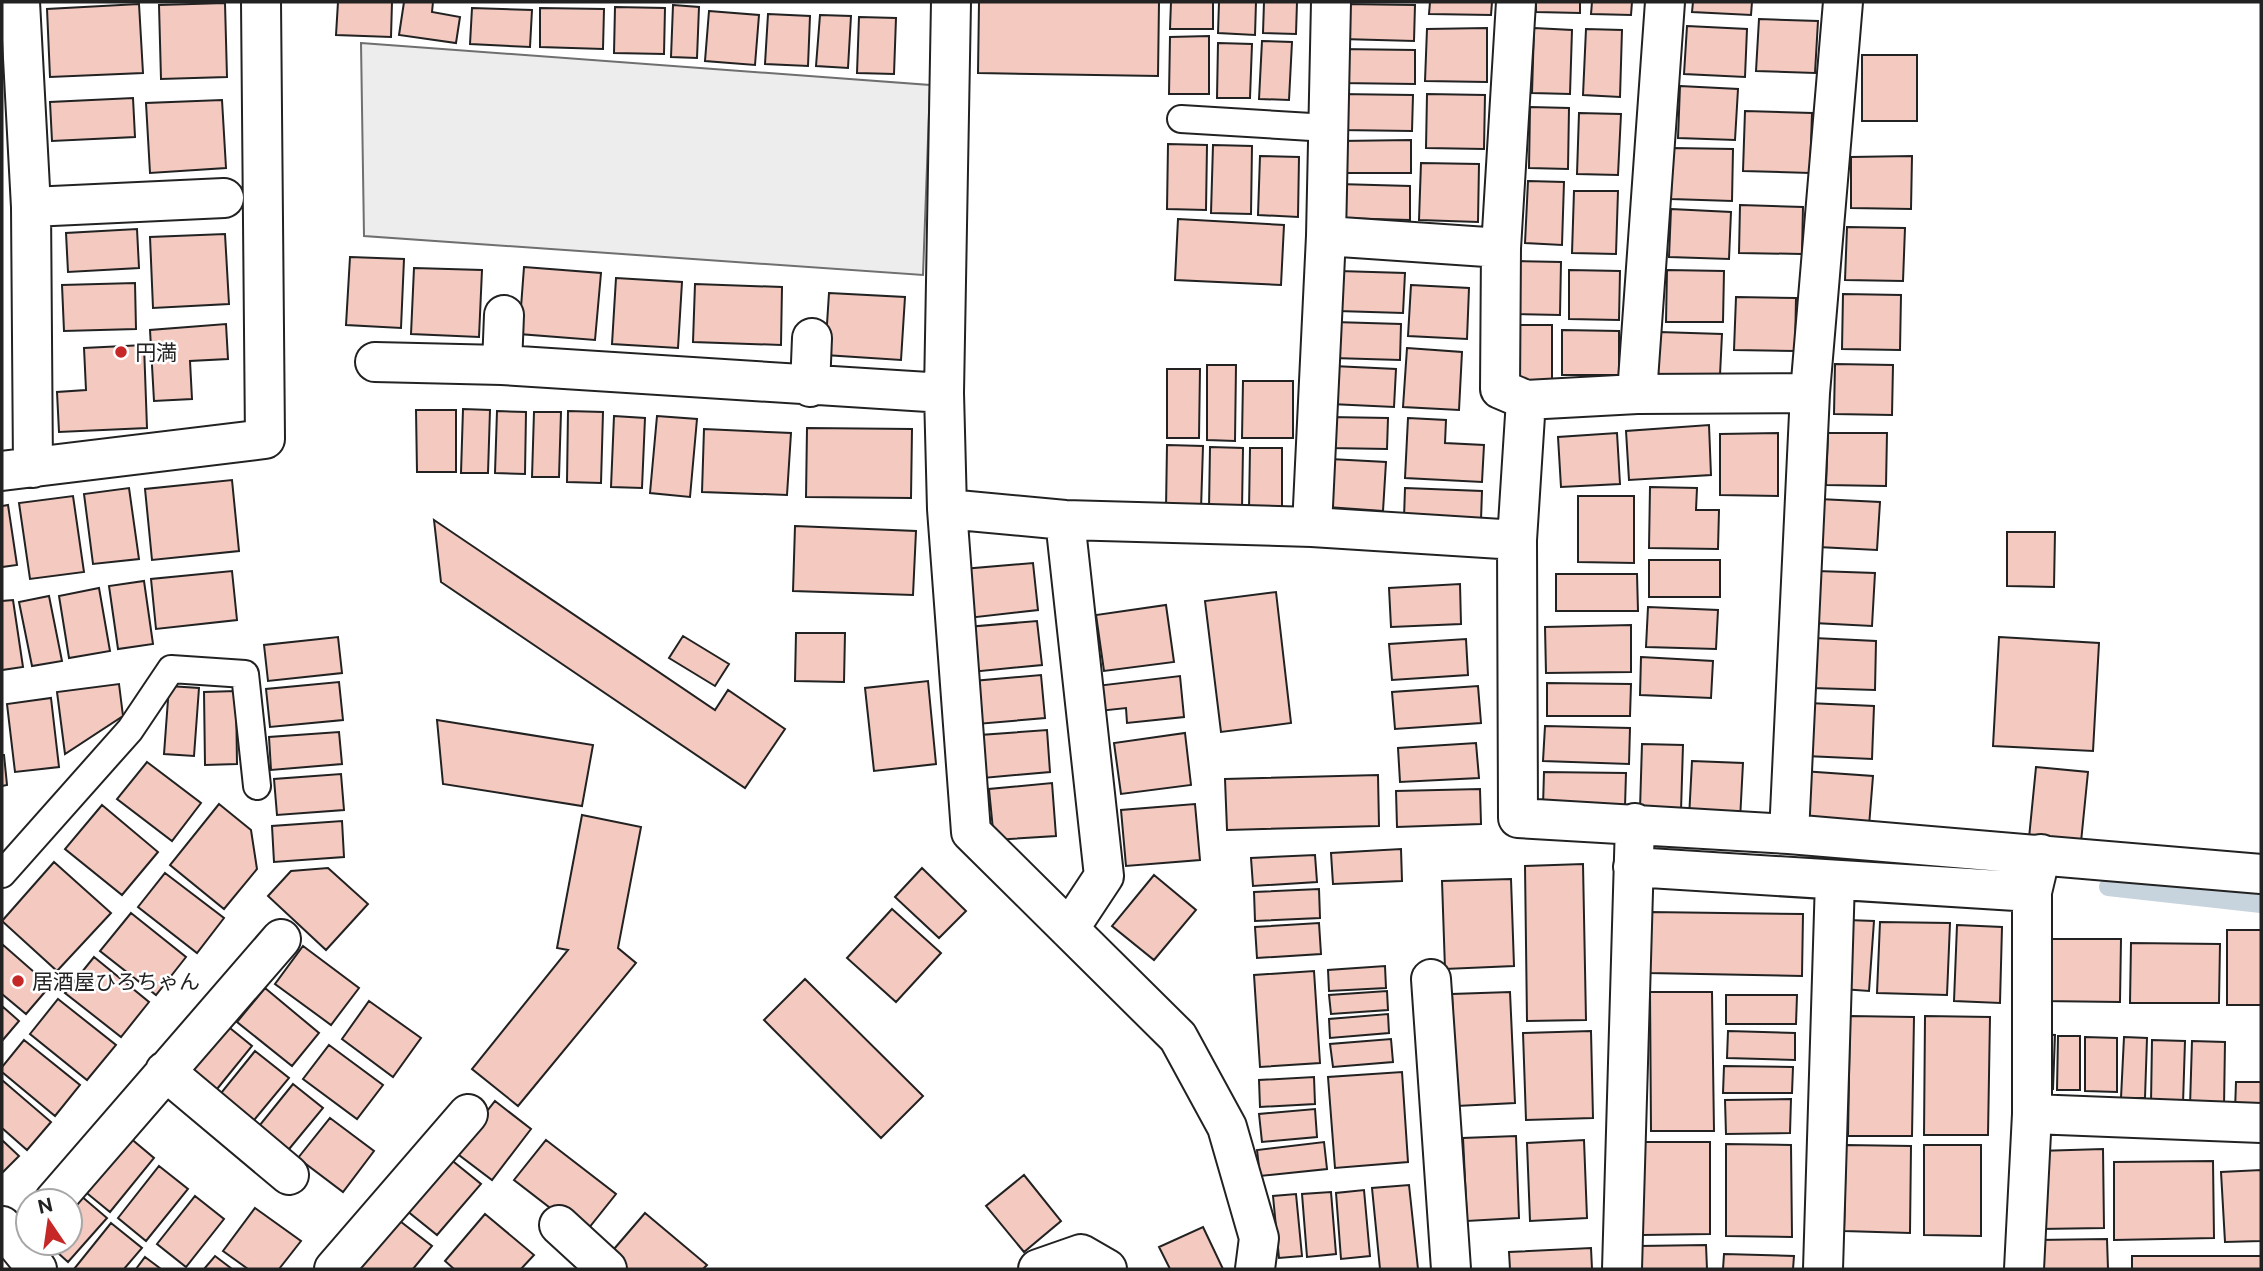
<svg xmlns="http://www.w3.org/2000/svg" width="2263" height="1271" viewBox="0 0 2263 1271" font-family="'Public Sans','Noto Sans JP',sans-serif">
	<rect width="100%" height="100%" fill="#fff"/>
	<path fill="#ededed" stroke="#6f6f6f" stroke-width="2" d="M361,43L930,85L923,275L364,236Z"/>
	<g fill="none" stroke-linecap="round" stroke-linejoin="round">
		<path stroke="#c7d3dd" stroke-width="18" d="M1913,863L1975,870
			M2108,887L2261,904"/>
	</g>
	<path fill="#f3c9c0" stroke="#222" stroke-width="2" d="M338,2H392L391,37L336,35Z
		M404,2H433L432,12L460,17L456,43L399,35Z
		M979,2H1159L1158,76L978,73Z
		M1171,2H1213V29H1170Z
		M1219,2H1256L1255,35L1218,33Z
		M1264,2H1297L1296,34L1263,33Z
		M1430,2H1492L1491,15L1429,14Z
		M1536,2H1580V13L1536,12Z
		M1592,2H1632L1631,15L1591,14Z
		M1693,2H1752L1751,15L1692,12Z
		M225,3L227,77L161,79L159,5Z
		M139,4L143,73L50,77L47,9Z
		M1343,4L1415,5L1414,41L1342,39Z
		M673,5L699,7L697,58L671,57Z
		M615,7L665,8L664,54L614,53Z
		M472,8L532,10L530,47L470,44Z
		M540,8L604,9L603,49L540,47Z
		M709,11L759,15L755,65L705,61Z
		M768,14L810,16L808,66L765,64Z
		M820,15L851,16L848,68L816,66Z
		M859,17L896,18L894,74L857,73Z
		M1759,19L1818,21L1815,73L1756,71Z
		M1687,26L1747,29L1745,77L1684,74Z
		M1487,28V82L1425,81L1427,29Z
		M1534,28L1572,30L1570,94L1532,93Z
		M1586,29L1622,30L1620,97L1583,95Z
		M1209,36V94H1169L1170,37Z
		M1262,41L1292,42L1289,100L1259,99Z
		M1218,43L1252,44L1250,98H1217Z
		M1339,49L1415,50V84L1339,83Z
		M1862,55H1917V121H1862Z
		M1680,86L1738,89L1735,140L1678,138Z
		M1339,94L1413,95L1412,131L1339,130Z
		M1427,94L1485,95L1484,149L1426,148Z
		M133,98L135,137L52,141L50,102Z
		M222,100L226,168L150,173L146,103Z
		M1530,107L1569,108L1568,169L1529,168Z
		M1745,111L1812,113L1810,173L1743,171Z
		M1579,113L1621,114L1618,175L1577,174Z
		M1411,140V173H1340V141Z
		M1168,144L1207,145L1206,210L1167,209Z
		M1213,145L1252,146L1251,214L1211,213Z
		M1672,148L1733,149L1732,201L1671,199Z
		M1260,156L1299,157L1298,217L1258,215Z
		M1912,156L1911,209L1851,208V157Z
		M1421,163L1479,164L1478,222L1419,220Z
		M1528,181L1564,182L1562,245L1525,243Z
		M1338,184L1410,186V220L1337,218Z
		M1574,191H1618L1616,254L1572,253Z
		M1740,205L1803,207L1802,254L1739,253Z
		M1671,209L1731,212L1729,259L1669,257Z
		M1178,219L1284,225L1281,285L1175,280Z
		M1847,227L1905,228L1903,281L1845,280Z
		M137,229L139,268L68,272L66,233Z
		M225,234L229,304L153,308L150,237Z
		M350,257L404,259L401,328L346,325Z
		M1518,261L1561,262L1560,315L1517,314Z
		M524,267L601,273L595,340L519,334Z
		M414,268L482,270L479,337L411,334Z
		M1569,270L1620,271L1619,320L1569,319Z
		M1667,270L1724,271L1723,322H1666Z
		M1339,271L1405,273L1403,313L1338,311Z
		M616,278L682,282L678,348L612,344Z
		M135,283L136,329L64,331L62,285Z
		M695,284L782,287L781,345L693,342Z
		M1411,285L1469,288L1467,339L1408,336Z
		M829,293L905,297L901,360L825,355Z
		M1843,294L1901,295L1900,350L1842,349Z
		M1736,297L1796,298L1795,351L1734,350Z
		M1334,322L1401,324L1400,360L1333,358Z
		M226,324L228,359L190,361L192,399L154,401L150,330Z
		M1511,325H1552V380H1510Z
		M1562,330L1619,331V375H1562Z
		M1659,332L1722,334L1720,375L1658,374Z
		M144,345L147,428L59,432L57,392L86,390L84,348Z
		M1407,348L1462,352L1459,410L1403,407Z
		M1835,364L1893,365L1892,415L1834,414Z
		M1207,365H1236L1235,441L1207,440Z
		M1333,366L1396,369L1394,407L1331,404Z
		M1167,369H1200L1199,438H1167Z
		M1243,381H1293V438H1242Z
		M463,409L490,410L488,473H461Z
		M416,410H456V472H417Z
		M497,411L526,412L525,474L495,473Z
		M568,411L603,412L601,483L567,482Z
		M534,412H561L559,477H532Z
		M614,416L645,418L642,488L611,487Z
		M657,416L697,419L690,497L650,493Z
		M1329,417L1388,418L1387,449L1329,448Z
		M1408,418L1446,420L1445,443L1484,445L1482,482L1405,478Z
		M1709,425L1711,475L1629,480L1626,431Z
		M807,428L912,429L911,498L806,497Z
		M704,429L791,433L787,495L702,492Z
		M1617,433L1620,484L1561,487L1558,437Z
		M1778,433V496L1720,495V434Z
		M1828,433H1887L1886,486L1826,485Z
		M1167,445L1203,446L1201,509H1166Z
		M1210,447L1243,448L1242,509H1209Z
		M1250,448H1282V510H1249Z
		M1330,459L1386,462L1383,511L1327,507Z
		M232,480L239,551L152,560L145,489Z
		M1650,487L1697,488L1696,510H1719L1718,549L1649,548Z
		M129,488L139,559L93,564L84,494Z
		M1405,488L1482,491L1481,520L1404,518Z
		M73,496L84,572L30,579L19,503Z
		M1578,496H1634V563L1578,562Z
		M1819,499L1880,502L1877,550L1818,547Z
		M8,505L17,565L2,567V506Z
		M434,520L715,710L728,690L785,729L745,788L441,582Z
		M795,526L916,531L913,595L793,591Z
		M2007,532H2055L2054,587L2007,586Z
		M1649,560H1720V597H1649Z
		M1033,563L1038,610L968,618L963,569Z
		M232,571L237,620L156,629L151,579Z
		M1817,571L1875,573L1872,626L1814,623Z
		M1556,574H1637L1638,611H1556Z
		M144,581L153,644L118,649L109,586Z
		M1460,584L1461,624L1391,627L1389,588Z
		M99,588L110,651L69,658L59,596Z
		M1276,592L1291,723L1221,732L1205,601Z
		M49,596L62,661L32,666L19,602Z
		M13,600L23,667L2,670V601Z
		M1166,605L1174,662L1104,671L1096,615Z
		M1648,607L1718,610L1716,649L1646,647Z
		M1037,621L1042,665L971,672L967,627Z
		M1631,625V672L1546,673L1545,627Z
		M796,633H845L844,682L795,681Z
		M683,636L729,664L715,686L669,658Z
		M338,637L342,673L268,681L264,645Z
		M1999,637L2099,643L2093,751L1993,746Z
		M1814,638L1876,641L1875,690L1812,688Z
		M1466,639L1468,675L1392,680L1389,644Z
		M1641,657L1713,661L1711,698L1640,695Z
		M1041,675L1045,718L977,724L973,681Z
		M1180,676L1184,717L1127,723L1126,708L1099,711L1096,686Z
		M928,681L936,764L874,771L865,688Z
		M339,682L343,720L270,727L266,689Z
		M1547,683L1631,684L1630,716H1547Z
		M119,684L123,716L65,754L57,692Z
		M169,686L199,688L194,756L164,754Z
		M1478,686L1481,723L1395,729L1392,692Z
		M236,691L237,764L205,765L204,692Z
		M51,698L59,767L15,772L7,704Z
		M1808,703L1874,706L1872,759L1806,756Z
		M437,720L593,745L582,806L443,784Z
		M1545,726L1630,728L1629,764L1543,761Z
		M1047,730L1050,772L983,778L980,735Z
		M339,732L342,764L271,770L269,737Z
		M1185,733L1191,785L1121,794L1114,743Z
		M1476,743L1479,778L1400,782L1398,748Z
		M1642,744L1683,745L1681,811L1640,809Z
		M2,755H4L7,785L2,786Z
		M1692,761L1743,763L1740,820L1689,818Z
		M147,762L201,803L172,841L117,799Z
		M2036,767L2088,772L2081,842L2029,838Z
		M1802,771L1873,776L1869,826L1799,822Z
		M1544,772L1626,773L1625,807L1543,806Z
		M341,774L344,810L277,815L274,779Z
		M1378,775L1379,826L1227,830L1225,779Z
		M1052,783L1056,836L994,840L989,789Z
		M1480,789L1481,824L1397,827L1396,791Z
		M219,804L251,830L257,869L224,909L170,865Z
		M1195,804L1200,860L1126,866L1121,810Z
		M102,805L158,852L122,895L65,849Z
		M582,815L641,827L618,948L636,963L518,1106L472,1069L568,950L557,948Z
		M342,821L344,857L274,862L272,826Z
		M1401,849L1402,881L1333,884L1331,853Z
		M1315,855L1317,882L1253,886L1251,858Z
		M54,862L111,913L57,971L2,921Z
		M1583,864L1586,1020L1527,1021L1525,866Z
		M328,868L368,904L326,950L268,896L291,871Z
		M922,868L966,911L939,938L895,897Z
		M165,873L224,918L197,953L138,907Z
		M1154,875L1196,910L1154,960L1112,926Z
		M1511,879L1514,966L1445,969L1442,881Z
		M1319,889L1320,918L1255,921L1254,892Z
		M892,909L941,953L896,1002L847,958Z
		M1649,912L1803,914L1802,976L1648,973Z
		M131,913L186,957L156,995L100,951Z
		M1847,920L1874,921L1869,991L1842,989Z
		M1880,922L1950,923L1947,995L1877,993Z
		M1319,923L1321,954L1257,958L1255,927Z
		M1957,925L2002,927L2000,1003L1954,1001Z
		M2227,930H2261V1005H2227Z
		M2042,939H2121L2120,1002L2041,1001Z
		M2131,943L2220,944L2219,1003H2130Z
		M2,944L50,986L26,1014L2,994Z
		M303,946L359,988L331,1025L275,984Z
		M94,957L149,1002L121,1037L65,993Z
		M1385,966L1386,988L1329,991L1328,970Z
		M1314,971L1320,1063L1260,1067L1254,975Z
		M805,979L923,1096L881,1138L764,1020Z
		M265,988L319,1033L292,1066L237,1022Z
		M1387,991L1388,1010L1331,1014L1329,995Z
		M1510,992L1515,1103L1457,1106L1452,994Z
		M1650,992H1712L1714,1131H1651Z
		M1726,995H1797L1796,1024H1726Z
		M58,999L116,1045L87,1080L30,1034Z
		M369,1001L421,1038L393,1077L342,1039Z
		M2,1006L19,1021L2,1041Z
		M1388,1014L1389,1033L1330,1038L1329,1019Z
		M1850,1016L1914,1017L1912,1136H1848Z
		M1925,1016L1990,1017L1988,1135H1924Z
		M225,1024L252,1046L213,1094L185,1073Z
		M1591,1031L1593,1118L1526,1120L1523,1033Z
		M1728,1031L1795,1033V1060L1727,1058Z
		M2038,1034L2055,1035L2053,1089L2036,1088Z
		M2058,1036H2080V1090H2057Z
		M2085,1037L2117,1038V1092L2085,1091Z
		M2124,1037L2147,1038L2145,1098H2121Z
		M1391,1039L1393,1062L1333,1067L1330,1044Z
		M24,1040L80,1085L55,1116L2,1072V1067Z
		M2152,1040L2185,1041L2183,1104L2151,1103Z
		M2192,1041L2225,1042L2224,1107L2190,1106Z
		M329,1045L383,1085L357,1119L303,1079Z
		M255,1051L289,1078L250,1125L217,1098Z
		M1724,1066L1793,1067L1792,1093H1723Z
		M1402,1072L1408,1162L1335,1168L1328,1077Z
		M1314,1077L1315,1104L1260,1107L1259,1080Z
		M2,1080L51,1122L27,1150L2,1128Z
		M2236,1082H2261V1112L2235,1111Z
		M293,1084L323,1108L285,1154L255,1131Z
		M1791,1099L1790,1133L1726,1134L1725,1100Z
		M495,1101L531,1129L492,1180L455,1152Z
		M1315,1109L1317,1137L1262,1142L1259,1114Z
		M330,1118L374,1151L343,1192L298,1158Z
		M1516,1136L1519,1218L1467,1221L1463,1138Z
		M129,1137L154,1158L110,1212L83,1190Z
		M2,1140L19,1156L2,1173Z
		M546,1140L616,1194L584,1234L514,1180Z
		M1584,1140L1587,1218L1530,1221L1527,1143Z
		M1324,1142L1327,1169L1260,1176L1257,1150Z
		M1643,1142H1710V1234L1643,1235Z
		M1726,1144L1791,1145L1792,1237L1726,1236Z
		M1846,1145L1911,1146L1910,1233L1844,1231Z
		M1924,1145H1981V1236L1924,1235Z
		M2103,1149L2104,1228L2040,1229L2038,1151Z
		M449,1158L481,1184L437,1235L406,1210Z
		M2213,1161L2214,1238L2114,1240V1162Z
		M159,1166L188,1189L146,1241L118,1218Z
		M2261,1170V1241L2225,1242L2221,1172Z
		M1024,1175L1061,1221L1024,1252L986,1206Z
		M1409,1185L1418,1269H1380L1372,1188Z
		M1364,1190L1370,1256L1341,1259L1336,1193Z
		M1331,1192L1336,1254L1307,1257L1302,1194Z
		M1296,1194L1302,1256L1279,1258L1273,1196Z
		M80,1195L107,1218L68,1262L47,1243H70V1206Z
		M195,1196L224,1219L186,1267L157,1244Z
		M255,1208L301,1241L279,1269H248L223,1251Z
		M645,1213L707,1265L703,1269H623L608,1256Z
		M485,1214L534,1255L521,1269H454L445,1261Z
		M396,1218L432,1246L413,1269H362L358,1265Z
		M111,1223L142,1248L124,1269H74Z
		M1203,1227L1223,1269H1170L1159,1247Z
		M2107,1239L2108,1269H2037V1240Z
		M1706,1245L1707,1269H1639V1246Z
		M1591,1248L1592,1269H1510L1509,1252Z
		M1724,1254L1794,1256L1793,1269H1723Z
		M215,1256L232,1269H204Z
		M2132,1256H2261V1269H2132Z
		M145,1257L161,1269H136Z"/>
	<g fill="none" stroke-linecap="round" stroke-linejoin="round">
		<defs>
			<path id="lane" d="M1181,119L1328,128
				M2,874L130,730L171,669L245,674L257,786"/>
			<path id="street" d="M20,2L31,207L33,468
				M951,2L944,393L947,509L971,832L1178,1037L1227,1127L1259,1238L1255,1269
				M1516,2L1501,248L1500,389L1526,400L1637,394L1810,393
				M31,207L224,198
				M1326,236L1501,248
				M375,362L502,365L944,393
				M502,365L504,315
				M810,387L812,338
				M1637,394L1665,2
				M1526,400L1517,540L1518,818L1789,834L2261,874
				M2,471L265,439L261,2
				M947,509L1065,520L1312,527L1517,540
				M1065,520L1104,876L1069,929
				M1312,527L1326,236L1331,2
				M1789,834L1810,393L1843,2
				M1633,867L2032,892
				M1431,979L1451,1269
				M165,1071L289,1175
				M2032,1114L2261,1123
				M54,1201L281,939
				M559,1225L607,1269
				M334,1269L468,1114
				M1038,1269L1081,1254L1107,1269
				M1622,1269L1635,823
				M1823,1269L1835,880
				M2024,1269L2032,1114V892L2041,854"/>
			<path id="secondary" d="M2,1226L37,1269"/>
		</defs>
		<use href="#lane" stroke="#222" stroke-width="30"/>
		<use href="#street" stroke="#222" stroke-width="42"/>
		<use href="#secondary" stroke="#222" stroke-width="42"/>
		<use href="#lane" stroke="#fff" stroke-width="26"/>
		<use href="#street" stroke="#fff" stroke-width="38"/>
		<use href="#secondary" stroke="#fff" stroke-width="38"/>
	</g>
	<g fill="#c62828" stroke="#fff" stroke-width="2.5">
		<circle cx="121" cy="352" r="7"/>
		<circle cx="18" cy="981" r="7"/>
	</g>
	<g text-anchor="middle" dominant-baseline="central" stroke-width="5" stroke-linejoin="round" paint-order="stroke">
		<g font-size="21" fill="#222" stroke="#fff" text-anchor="start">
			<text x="135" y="352">円満</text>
			<text x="32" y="981">居酒屋ひろちゃん</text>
		</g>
	</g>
	<rect width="2263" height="1271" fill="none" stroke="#222222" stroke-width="7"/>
	<g transform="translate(49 1222) rotate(347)"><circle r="33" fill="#ffffff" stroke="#a7a7a7" stroke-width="2"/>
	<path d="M0-5L12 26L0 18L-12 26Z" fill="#c62828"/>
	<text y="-10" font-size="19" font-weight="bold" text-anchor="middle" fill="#222222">N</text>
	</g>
</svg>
